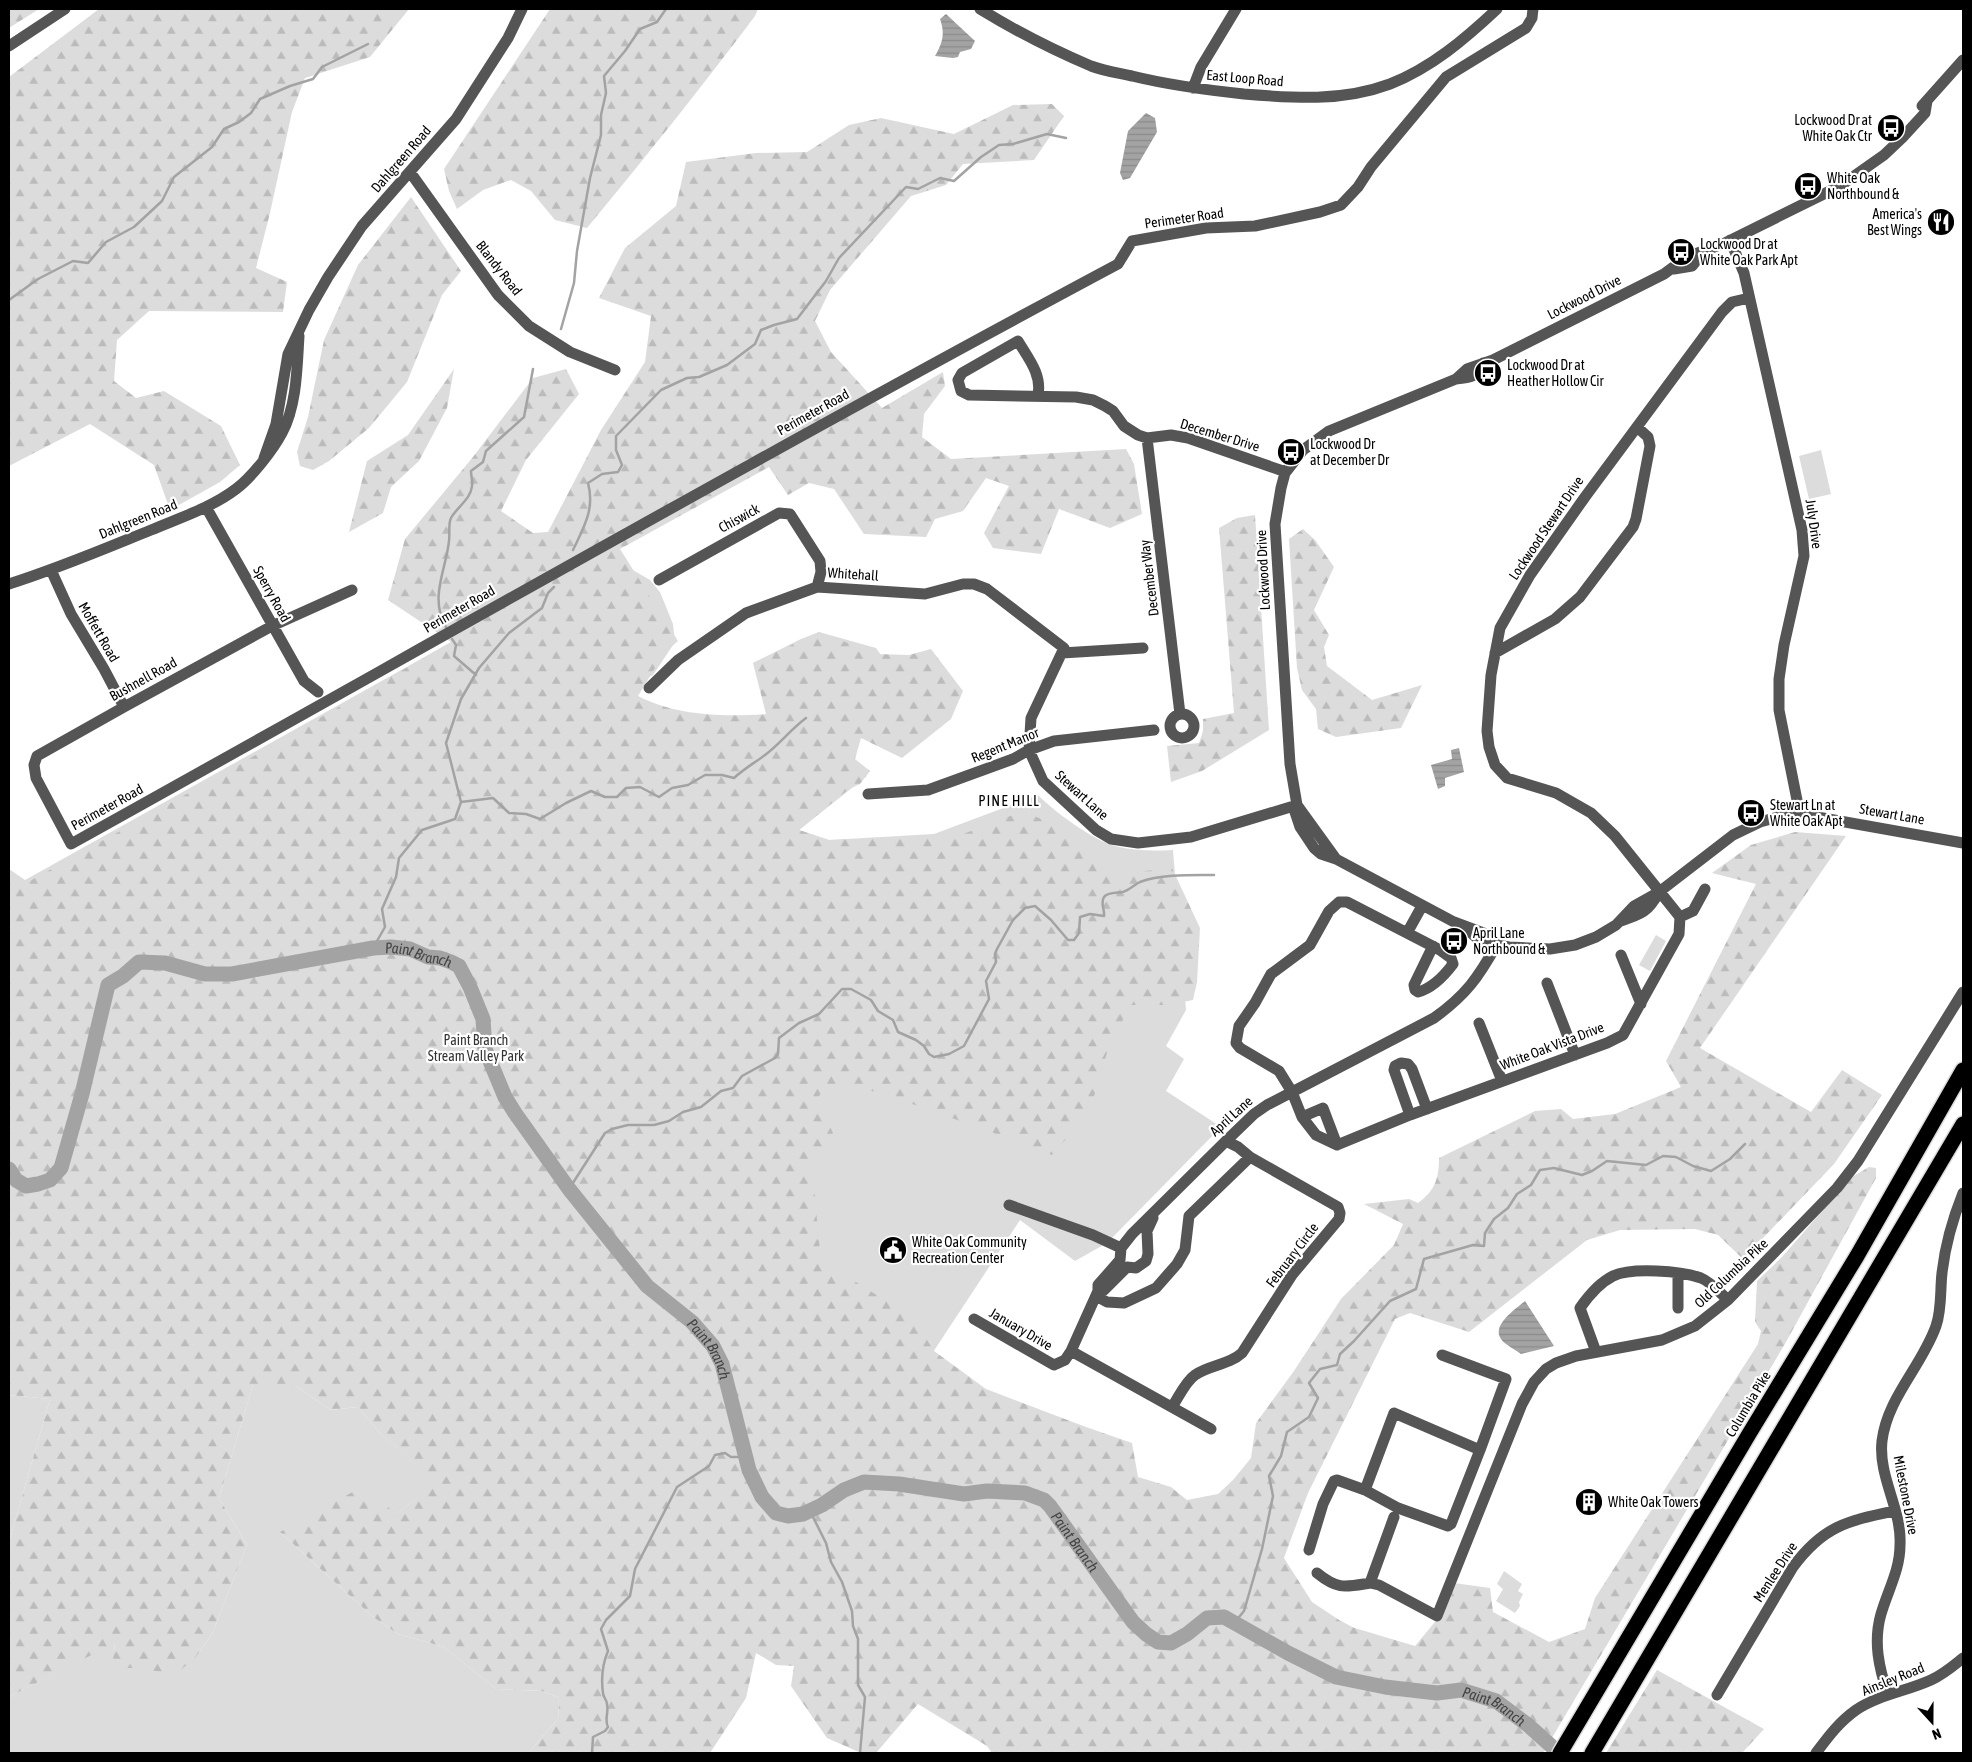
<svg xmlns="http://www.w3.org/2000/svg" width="1972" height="1762" viewBox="0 0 1972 1762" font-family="'Asap Condensed',sans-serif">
	<defs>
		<pattern id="forest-firs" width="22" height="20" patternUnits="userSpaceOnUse" patternTransform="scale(1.25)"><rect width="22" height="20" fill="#dcdcdc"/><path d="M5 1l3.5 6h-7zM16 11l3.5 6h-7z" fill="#bbb"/></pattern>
		<pattern id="water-rules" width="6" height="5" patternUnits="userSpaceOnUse" patternTransform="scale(1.25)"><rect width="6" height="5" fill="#a3a3a3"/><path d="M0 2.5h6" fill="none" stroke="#8b8b8b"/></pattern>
	</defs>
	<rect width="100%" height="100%" fill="#fff"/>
	<path fill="#dcdcdc" d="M1821,450L1831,494L1809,499L1799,456Z
		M607,555L650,580L660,592L673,624L675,642L653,675L615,694L711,754L784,710L753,663L801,639L819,632L876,648L902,685L808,735L867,776L799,830L829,840L934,834L1038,795C1052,810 1094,841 1115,846C1134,851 1154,851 1173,850L1186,1010L1166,1046L1184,1059L1166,1091L1221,1127L1107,1243L1075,1261L1020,1220L918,1375L1224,1558L1408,1657L381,1401L295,1385L330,1410L358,1407L379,1432L438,1483L397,1513L281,1533L373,1617L398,1634L444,1647L496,1689L542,1691L559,1698L558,1719L528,1753H9V1697L115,1642L113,1668H135L196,1657L212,1634L247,1545L219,1498L253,1385L294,1384L9,889Z
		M1656,935L1666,941L1650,971L1639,965Z
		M9,1395L50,1399L9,1542Z
		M1504,1571L1522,1584L1518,1591L1523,1594L1519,1602L1520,1606L1515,1613L1496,1601L1503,1589L1497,1584Z"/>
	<path fill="url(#forest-firs)" d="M9,9H39L9,28Z
		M99,9H409L370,57L305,78L292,112L270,213L256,268L287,282L283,312L149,311L117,340L114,381L136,398L164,391L221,426L240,465L220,482L170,510L154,465L90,424L9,466V77Z
		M550,9H758L755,16C701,88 644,159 587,228L555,220L531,191L511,180L483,190L457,209L449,191L444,169Z
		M1052,104L1064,116L1034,160L963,164L946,185L911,196L830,290L815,321L831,352L882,408L943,372L945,386L924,414L922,437L951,459L1126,449L1134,464L1142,514L1110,528L1059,509L1041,554L993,548L984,533L1009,486L986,478L963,511L935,519L926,537L864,534L834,489L809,483L788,495L769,467L620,549L678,641L664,653L638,696C676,716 724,717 766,714L753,663L819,632L877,654L909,655L931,649L963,691L951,719L902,758L861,738L855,759L870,771L860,784L849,789L799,830L829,840L925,837L945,841L1023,811L1059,827L1118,874L1172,868L1200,928L1197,982L1193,1000L1168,1005H1131L1109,1046L1089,1113L1052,1155L986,1130L878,1092L826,1084L817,1100L833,1133L812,1165L820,1252L837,1270L913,1318L934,1351L986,1389L1086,1427L1132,1443L1138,1477L1171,1487L1187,1500L1218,1494L1233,1480L1251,1458L1256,1423L1294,1371L1341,1299L1394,1245L1403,1224L1364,1204L1409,1199L1418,1203C1435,1191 1439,1178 1439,1158L1535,1111L1561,1109L1573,1119L1615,1114L1681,1087L1666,1061L1756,884L1712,873L1751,845L1795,832L1846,836L1700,1048L1811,1112L1842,1070L1882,1095L1834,1164L1743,1259L1718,1235L1695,1229L1620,1230L1587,1240L1469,1332L1410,1313L1395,1319L1308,1493L1284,1558L1312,1602L1348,1626L1415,1646L1444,1611L1454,1583L1490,1588L1493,1612L1549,1642L1585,1629L1595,1598L1758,1344L1761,1331L1755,1322L1757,1281L1782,1257L1852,1177L1869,1167L1876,1168V1178L1786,1342L1543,1753H992L987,1746L918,1704L876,1753H861L827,1738L791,1686L794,1666L776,1665L756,1653L746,1698L710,1753H528L558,1719L559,1698L542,1691L496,1689L444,1647L398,1634L373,1617L280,1532L358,1489L397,1513L437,1483L379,1432L358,1407L330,1410L295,1385H253L219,1498L247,1545L212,1634L196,1657L176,1674L135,1668H112L115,1643L9,1697V1542L50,1399L9,1395V869L28,882L221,775L451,642L388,600L405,539L473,457L533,378L566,369L579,394L526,460L501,511L533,533L548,532L601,430L645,362L651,316L599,298L625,248L676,206L686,162L756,153L807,152L849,125L881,118L954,134L1013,105Z
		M411,197L461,271L442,295L407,382L369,428L329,461L313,470L300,466L297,452L308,417L324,340L358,265Z
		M454,369L447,408L419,461L391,487L383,513L349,532L367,461L408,435Z
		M1255,515L1269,730L1202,771L1171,782L1167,746L1199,743L1203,731V719L1234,713L1219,528L1237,518Z
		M1303,529L1315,540L1334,567L1314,610L1329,635L1324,647L1327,666L1372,700L1422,685L1401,728L1336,737L1318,729L1316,709L1302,690L1297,668L1289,539Z
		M1657,1670L1764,1729L1742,1753H1606Z"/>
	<path fill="url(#water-rules)" d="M946,14L975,41L971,49L960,52L958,57L953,58L935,56C943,42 945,33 940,19Z
		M1146,113L1155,118L1157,132L1130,178L1123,180L1120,173L1128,131Z
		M1459,748L1464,772L1445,778V786L1438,789L1431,765L1452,759L1451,750Z
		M1525,1301L1554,1346L1521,1354C1515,1349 1505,1345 1501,1339C1491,1325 1517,1308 1525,1301Z"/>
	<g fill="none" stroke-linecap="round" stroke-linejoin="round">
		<path stroke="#a3a3a3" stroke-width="2.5" d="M9,300L38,279L73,261L88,263L106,242L134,227L162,201L174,177L212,147L224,129L239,122L251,113L260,99L290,86L313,79L322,67L368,44
			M561,329L574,283L577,251L590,178L601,135V115L606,93L604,76L625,51L640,29L657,22L666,9
			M573,550C584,527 595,509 588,483L602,474L618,472L622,465L616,450V436L661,390L687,378L699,377L727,365L755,344L761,330L774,325L797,319L826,281L839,258L906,187L918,189L940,178L954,181L981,157L999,145L1013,144L1047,134L1066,138
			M446,627C429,598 446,570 449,541C450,534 448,524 451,518C457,507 471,499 472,486C473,482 471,476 471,471L483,462L486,451L524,417L533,369
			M452,639L456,645L454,656L476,675
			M461,802L493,798L509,813L526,814L540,819L566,803L591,791L605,797H617L626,788L640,787L659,797L672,788L688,785L705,775H722L734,778C745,768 753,764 765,755C780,744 790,730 806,718
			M373,948L385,927L382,909L396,877L399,858L422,830L455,819L461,802L446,743L461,699L479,668L509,633L542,608L548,593L554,587
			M569,1189L605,1133L612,1129L628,1125H654L669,1121L683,1112L701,1107L721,1091L733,1088L742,1076L775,1058L778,1054L779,1038L799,1023L819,1014L842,989H851L871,1000L878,1011L893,1020L898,1032L916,1040L924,1046L929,1054L934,1057L949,1054L964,1046L989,999L986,981L996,962L995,954L997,949L1013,920L1025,908L1035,906L1051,920L1068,940H1074L1079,933L1080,917L1090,914L1104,916C1105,910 1100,903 1104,897C1107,892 1118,893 1123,892C1129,890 1134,885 1140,882C1161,874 1191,875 1214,875
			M810,1511L826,1543L831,1562L842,1582L852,1611L853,1626L858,1639V1685L865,1697L860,1753
			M1235,1622L1244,1611L1262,1549L1273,1496L1269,1476L1281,1456L1287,1432L1309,1417L1318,1398L1309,1383L1320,1369L1337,1365L1340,1354L1354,1341L1390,1301L1416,1289L1424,1259L1473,1245L1484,1246L1485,1233L1494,1219L1508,1208L1517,1194L1531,1185L1540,1170L1554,1168L1582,1175L1592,1171L1607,1161L1646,1165L1663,1156L1676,1157L1693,1166L1711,1171L1730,1159L1745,1144
			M592,1753L593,1737L605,1731L608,1727C604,1720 609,1712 607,1704C607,1700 603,1697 603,1693C601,1679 603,1663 608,1651L601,1629L606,1620L630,1596L635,1569L677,1487L709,1466L715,1455L725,1453L731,1457H745"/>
		<path stroke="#a3a3a3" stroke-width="15" id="s1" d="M9,1169L16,1180L26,1186L38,1184L50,1180L61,1168L82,1094L108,985L123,976L139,962L165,963L205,974H232L373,948L391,947L410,949L428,957L440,958L451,962L459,966L470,987L483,1019L485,1049L505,1097L515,1113L569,1189L647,1286L692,1322L713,1346L722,1364L749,1470L762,1497L776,1513L788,1516L803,1514L822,1505L844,1490L864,1482L899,1484L964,1494L987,1491L1025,1493L1044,1500L1050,1506L1133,1622L1146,1634L1158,1642L1171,1643L1187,1634L1207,1618L1224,1617L1288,1653L1336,1677L1385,1687L1437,1693L1461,1690L1496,1701L1528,1725L1559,1753"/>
		<defs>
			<path id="highway" d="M1560,1753L1749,1434L1857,1256L1963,1070
				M1592,1753L1963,1124"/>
		</defs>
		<use href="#highway" stroke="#dbdbdb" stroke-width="18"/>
		<path stroke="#555" stroke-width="11" d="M980,9C1016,31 1053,50 1091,66C1104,71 1118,73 1132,76C1169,85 1206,90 1244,94C1293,98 1342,102 1390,84C1431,68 1465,39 1497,9
			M9,46L65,9
			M1193,88L1201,67L1236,9
			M1922,106L1963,60
			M410,172L498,295L529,326L570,352L615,370
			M1730,240L1744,273L1802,530L1804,556L1784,645L1779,679V710L1800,815
			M1674,269L1692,266L1703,252
			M1483,363C1479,377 1469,378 1456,379L1329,431L1303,450L1285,473L1281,488L1275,524L1290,764L1297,805L1295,812L1300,827L1314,848L1321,854L1336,859L1454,922L1486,934L1497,944
			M1456,379L1467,369L1493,360L1664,274L1687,257L1725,243L1840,186L1884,155L1902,138L1925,113L1927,101
			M1038,395C1042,374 1028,358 1018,341L962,373L958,380L961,391L969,395L1076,397L1093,400L1105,406L1113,411L1124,426L1138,435L1147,438L1171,435L1188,438L1286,472
			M1147,438L1180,714
			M264,458L276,424L288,354L309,310L328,277L362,226L456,119L508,38L522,9
			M206,507L304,681L318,692
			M51,570L71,614L104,669L124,707
			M659,580L779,513L790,514L820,561L821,572L817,587
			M9,584C57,569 104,549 151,530C179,518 211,508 236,489C252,477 273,450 282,433C297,405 297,367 299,336
			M352,590L272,626L124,707L37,756L34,765L36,778L71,844C420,650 766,452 1118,264L1132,241L1206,228L1255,226L1320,212L1341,205L1358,187L1371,167L1446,77L1526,28L1532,18L1533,9
			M1062,653L1143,648
			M1495,653L1555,619L1580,597L1633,527L1636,519L1650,446L1648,437L1637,427
			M649,688L678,660L746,613L817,587L925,594L963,584H974L987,589L1064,648L1031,718L1029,750L1043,781L1096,830L1111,839L1138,843L1191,837L1297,805
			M1170 726a12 12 0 1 1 24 0a12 12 0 1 1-24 0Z
			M868,794L928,790L1013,759L1029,750L1054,741L1154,730
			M1297,805L1336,859
			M1680,917L1693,911L1705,889
			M1621,921C1642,914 1648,912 1659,892
			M1468,930L1481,942L1509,947L1550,949L1575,945L1596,937L1616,925L1634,906L1659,892L1733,835L1760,822L1782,816L1806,815L1963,843
			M1407,933L1422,906
			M1433,946L1414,985L1415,990L1418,992C1433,988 1444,976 1453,964L1451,958L1440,950L1347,902H1339L1329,911L1310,945L1271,974L1255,1003L1239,1026L1236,1043L1240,1048L1279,1071L1292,1092L1302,1117L1316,1135L1337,1145L1410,1115L1607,1043L1623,1035L1679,934L1680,917L1615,836L1591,813L1556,793L1507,778L1495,765L1489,747L1487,731L1491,675L1500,628L1530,575L1585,497L1722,312L1732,302L1749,298
			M1621,955L1641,1004
			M1547,983L1575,1055
			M1479,1023L1502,1081
			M1410,1115L1394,1070L1395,1066L1401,1063L1408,1064L1412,1069L1427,1109
			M1302,1117L1323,1108L1337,1145
			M1009,1205L1093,1235L1121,1248
			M1678,1273V1308
			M1098,1291L1104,1290L1127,1267L1136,1268L1146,1261L1148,1254L1147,1231L1153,1218
			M1096,1296L1107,1302L1124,1303L1156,1288L1177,1264L1185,1250L1189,1216L1250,1157
			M974,1319L1054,1365L1065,1360L1071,1351L1098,1291V1285L1120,1260L1121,1248L1132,1234L1226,1141L1254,1114L1267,1105L1434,1018C1466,995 1478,978 1497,944
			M1071,1351L1211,1429
			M1596,1352L1580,1308C1589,1295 1599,1283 1613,1276C1632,1267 1681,1271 1701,1278C1711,1282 1720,1293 1728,1300
			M1442,1355L1506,1379L1480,1450
			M1172,1407C1179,1397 1185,1382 1195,1375C1209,1365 1229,1365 1242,1353L1292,1275L1339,1219L1340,1213L1338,1207L1250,1157L1238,1147L1226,1141
			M1394,1413L1480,1450L1451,1524L1448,1526L1398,1508L1365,1490Z
			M1394,1517L1370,1583L1379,1585L1437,1616L1522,1404L1534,1382L1546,1369L1556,1363L1576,1356L1662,1340L1695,1326L1728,1300L1837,1188L1858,1161L1963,992
			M1309,1550L1323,1504L1334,1481L1337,1480L1365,1490
			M1317,1573C1338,1590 1345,1587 1370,1583
			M1717,1695L1793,1567C1823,1526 1847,1521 1894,1511
			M1888,1695C1879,1668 1873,1642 1881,1614C1888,1590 1900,1570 1900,1545C1902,1509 1878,1477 1882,1441C1887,1398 1922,1366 1936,1326C1942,1309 1940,1290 1942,1273C1945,1246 1953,1218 1963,1193
			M1816,1753C1828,1737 1839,1722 1856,1710C1878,1695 1907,1691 1931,1680C1944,1674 1953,1666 1963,1658"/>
		<use href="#highway" stroke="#000" stroke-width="15"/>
	</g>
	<defs>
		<symbol id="bus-disc" viewBox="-11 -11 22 22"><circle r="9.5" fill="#000" stroke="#fff"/><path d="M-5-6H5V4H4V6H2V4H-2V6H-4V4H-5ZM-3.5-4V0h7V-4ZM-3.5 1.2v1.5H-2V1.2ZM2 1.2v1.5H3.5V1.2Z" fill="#fff"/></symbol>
		<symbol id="restaurant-disc" viewBox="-11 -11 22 22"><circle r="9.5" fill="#000" stroke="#fff"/><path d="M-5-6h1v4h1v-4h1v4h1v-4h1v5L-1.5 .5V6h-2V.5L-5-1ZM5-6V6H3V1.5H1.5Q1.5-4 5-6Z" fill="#fff"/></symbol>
		<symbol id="civic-disc" viewBox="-11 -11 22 22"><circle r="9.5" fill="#000" stroke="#fff"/><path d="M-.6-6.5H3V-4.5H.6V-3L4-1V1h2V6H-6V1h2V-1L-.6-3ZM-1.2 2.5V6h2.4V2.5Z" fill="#fff"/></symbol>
		<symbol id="building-disc" viewBox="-11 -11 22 22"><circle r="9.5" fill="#000" stroke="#fff"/><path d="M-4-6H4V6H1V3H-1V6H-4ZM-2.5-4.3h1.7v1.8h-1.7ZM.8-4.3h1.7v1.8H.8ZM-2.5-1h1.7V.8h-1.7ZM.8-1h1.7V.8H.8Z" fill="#fff"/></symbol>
	</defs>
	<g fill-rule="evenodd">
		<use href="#bus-disc" x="1875" y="112" width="32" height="32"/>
		<use href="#bus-disc" x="1792" y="170" width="32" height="32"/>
		<use href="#restaurant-disc" x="1925" y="206" width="32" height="32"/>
		<use href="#bus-disc" x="1665" y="236" width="32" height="32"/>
		<use href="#bus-disc" x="1472" y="357" width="32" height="32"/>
		<use href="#bus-disc" x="1275" y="436" width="32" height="32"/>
		<use href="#bus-disc" x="1735" y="797" width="32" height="32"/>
		<use href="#bus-disc" x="1438" y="925" width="32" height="32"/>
		<use href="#civic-disc" x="877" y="1234" width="32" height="32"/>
		<use href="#building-disc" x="1573" y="1486" width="32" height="32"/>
	</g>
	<g text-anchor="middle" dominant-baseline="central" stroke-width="4.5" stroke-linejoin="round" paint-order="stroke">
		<g font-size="14" fill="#000" stroke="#fff">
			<text transform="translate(1245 78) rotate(5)">East Loop Road</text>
			<text transform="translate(401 159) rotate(-49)">Dahlgreen Road</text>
			<text transform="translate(1184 218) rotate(-8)">Perimeter Road</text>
			<text transform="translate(499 268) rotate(52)">Blandy Road</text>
			<text transform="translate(1584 297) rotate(-27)">Lockwood Drive</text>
			<text transform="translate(813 412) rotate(-29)">Perimeter Road</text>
			<text transform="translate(1220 435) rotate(17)">December Drive</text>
			<text transform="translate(739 518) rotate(-29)">Chiswick</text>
			<text transform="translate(138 519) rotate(-22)">Dahlgreen Road</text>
			<text transform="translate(1814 524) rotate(82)">July Drive</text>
			<text transform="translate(1546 528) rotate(-56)">Lockwood Stewart Drive</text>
			<text transform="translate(1263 570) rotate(-93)">Lockwood Drive</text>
			<text transform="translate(853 574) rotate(4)">Whitehall</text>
			<text transform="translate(1149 578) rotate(-97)">December Way</text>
			<text transform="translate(272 594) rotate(61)">Sperry Road</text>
			<text transform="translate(459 609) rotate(-30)">Perimeter Road</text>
			<text transform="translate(99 632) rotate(60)">Moffett Road</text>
			<text transform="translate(143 679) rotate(-29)">Bushnell Road</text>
			<text transform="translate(1005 745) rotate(-22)">Regent Manor</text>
			<text transform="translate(1082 795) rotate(42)">Stewart Lane</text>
			<text transform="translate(107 807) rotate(-29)">Perimeter Road</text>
			<text transform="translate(1892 814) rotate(10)">Stewart Lane</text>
			<text transform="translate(1552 1046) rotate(-21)">White Oak Vista Drive</text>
			<text transform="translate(1231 1116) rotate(-42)">April Lane</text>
			<text transform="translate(1292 1255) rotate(-53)">February Circle</text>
			<text transform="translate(1731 1273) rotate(-43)">Old Columbia Pike</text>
			<text transform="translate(1021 1329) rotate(30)">January Drive</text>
			<text transform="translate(1748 1404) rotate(-59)">Columbia Pike</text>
			<text transform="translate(1906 1495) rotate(79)">Milestone Drive</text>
			<text transform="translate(1775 1572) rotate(-57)">Menlee Drive</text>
			<text transform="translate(1893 1679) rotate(-22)">Ainsley Road</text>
		</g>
		<g font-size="14" fill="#000" stroke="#fff" text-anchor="start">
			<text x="1872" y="120" text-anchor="end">Lockwood Dr at<tspan x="1872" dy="16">White Oak Ctr</tspan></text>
			<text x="1827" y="178">White Oak<tspan x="1827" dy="16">Northbound &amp;</tspan></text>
			<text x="1922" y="214" text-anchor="end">America's<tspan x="1922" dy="16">Best Wings</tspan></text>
			<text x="1700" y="244">Lockwood Dr at<tspan x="1700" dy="16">White Oak Park Apt</tspan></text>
			<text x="1507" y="365">Lockwood Dr at<tspan x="1507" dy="16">Heather Hollow Cir</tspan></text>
			<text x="1310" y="444">Lockwood Dr<tspan x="1310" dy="16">at December Dr</tspan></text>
			<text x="1770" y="805">Stewart Ln at<tspan x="1770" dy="16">White Oak Apt</tspan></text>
			<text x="1473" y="933">April Lane<tspan x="1473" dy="16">Northbound &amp;</tspan></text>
			<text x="912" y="1242">White Oak Community<tspan x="912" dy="16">Recreation Center</tspan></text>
			<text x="1608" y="1502">White Oak Towers</text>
		</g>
		<g font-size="14" fill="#333" stroke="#fff">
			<text x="476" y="1040">Paint Branch<tspan x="476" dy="16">Stream Valley Park</tspan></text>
		</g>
		<g font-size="15" letter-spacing="1" fill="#000" stroke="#fff">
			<text x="1009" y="800">PINE HILL</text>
		</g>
		<g font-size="15" font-style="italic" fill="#444" stroke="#fff">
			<text stroke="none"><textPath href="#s1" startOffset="578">Paint Branch</textPath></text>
			<text stroke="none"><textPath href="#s1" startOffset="1088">Paint Branch</textPath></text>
			<text stroke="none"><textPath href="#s1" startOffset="1599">Paint Branch</textPath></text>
			<text stroke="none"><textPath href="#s1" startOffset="2095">Paint Branch</textPath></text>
		</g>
	</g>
	<rect width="1972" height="1762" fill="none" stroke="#000000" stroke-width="20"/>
	<g transform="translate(1932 1722) rotate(159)" stroke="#ffffff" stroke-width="4" paint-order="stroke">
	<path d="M0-4L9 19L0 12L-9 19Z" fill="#000000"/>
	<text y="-8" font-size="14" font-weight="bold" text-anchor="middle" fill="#000000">N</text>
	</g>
</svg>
